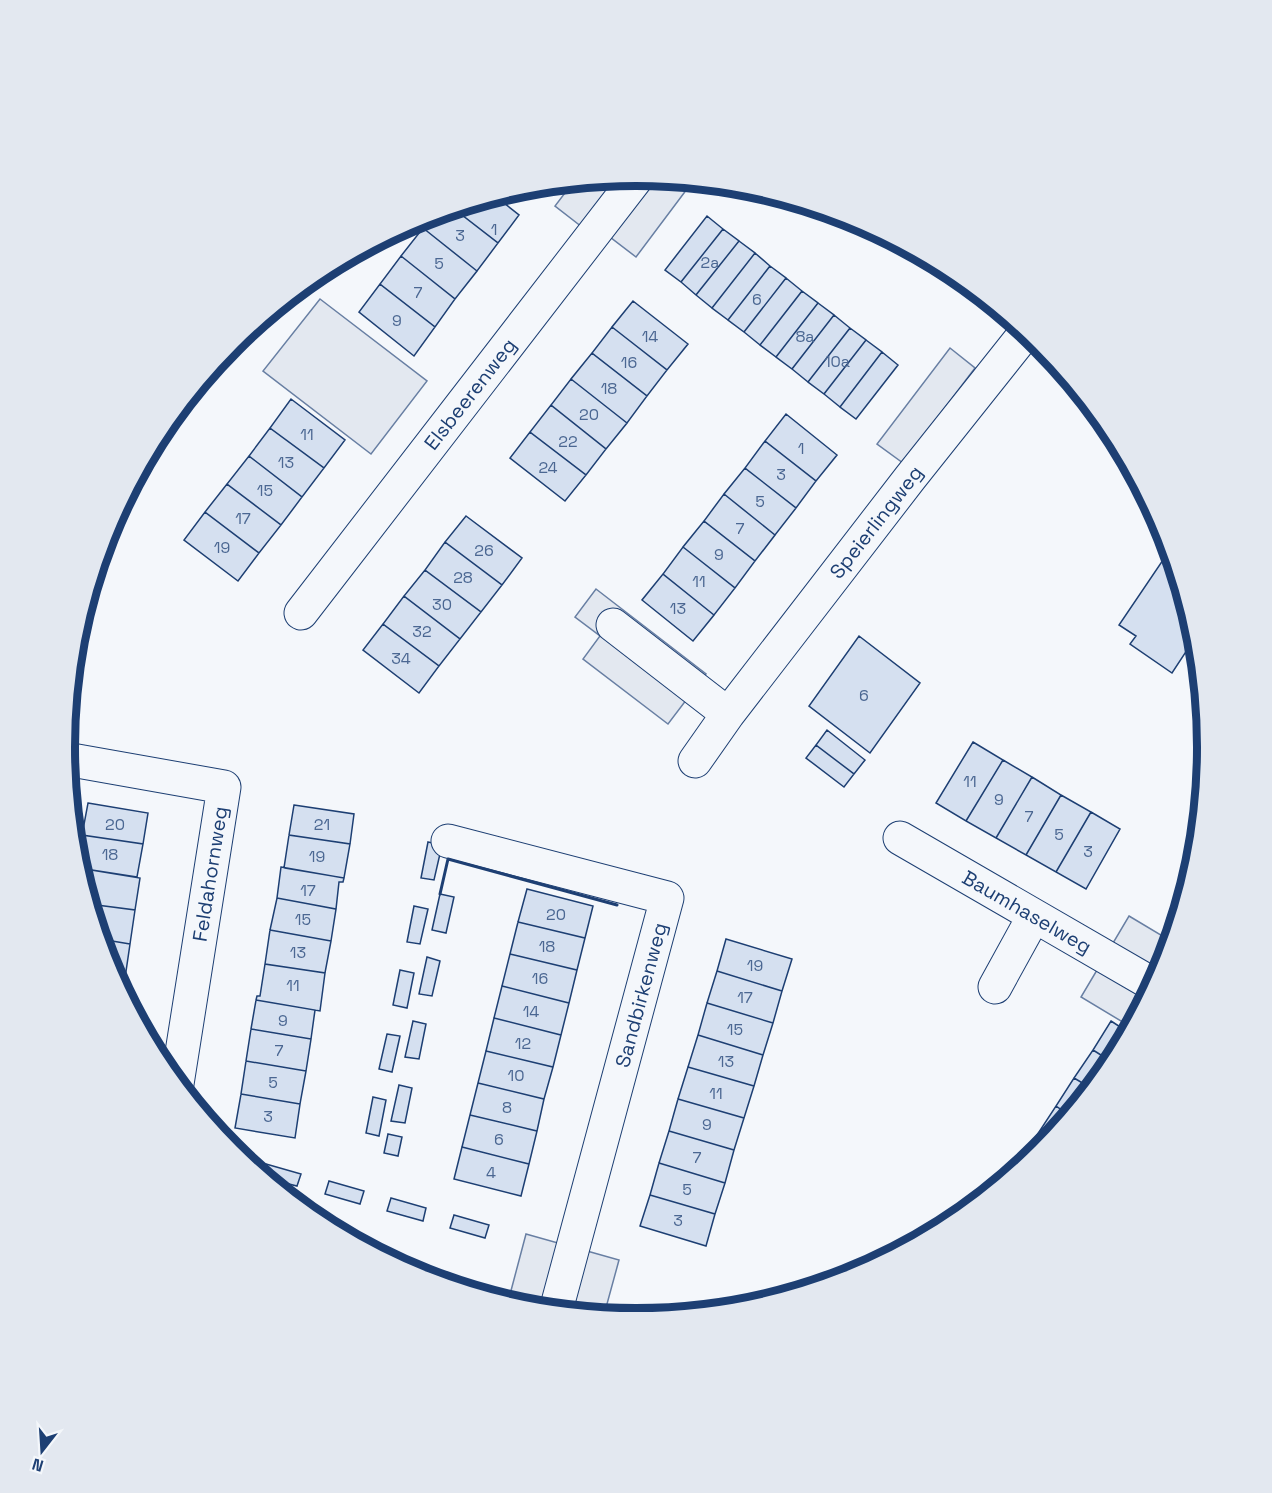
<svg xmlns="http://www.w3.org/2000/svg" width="1272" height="1493" viewBox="0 0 1272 1493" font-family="'Space Grotesk',sans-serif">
	<rect width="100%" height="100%" fill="#f4f7fb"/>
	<path fill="#e3e8f0" stroke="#687fa3" stroke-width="1.5" d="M620,177L582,227L555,206L574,181Z
		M656,177L693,181L636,257L610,237Z
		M320,299L427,381L371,454L263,371Z
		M950,348L975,368L903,463L877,444Z
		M596,589L706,674L668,724L583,659L600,636L575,617Z
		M1129,916L1171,941L1164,966L1131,1027L1081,997Z
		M526,1234L558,1243L541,1309L524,1307L508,1302Z
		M587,1251L619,1260L604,1315L571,1312Z"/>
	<path fill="#d5e0f0" stroke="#1d3f73" stroke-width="1.5" d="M494,195L519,215L498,243L453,208Z
		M453,208L498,243L477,271L423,228L434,214Z
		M707,216L723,229L681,282L665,270Z
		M423,228L477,271L455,299L401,256Z
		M723,229L739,241L696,295L681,282Z
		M739,241L755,253L712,308L696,295Z
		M755,253L770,266L728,320L712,308Z
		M401,256L455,299L435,327L380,284Z
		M770,266L786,278L744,332L728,320Z
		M786,278L802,291L760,345L744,332Z
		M380,284L435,327L414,356L359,312Z
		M802,291L818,303L776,357L760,345Z
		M633,301L688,344L667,370L612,327Z
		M818,303L834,315L792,369L776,357Z
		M834,315L850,328L808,382L792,369Z
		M612,327L667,370L647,396L592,353Z
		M850,328L866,340L824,394L808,382Z
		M866,340L882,352L840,407L824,394Z
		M882,352L898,365L856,419L840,407Z
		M592,353L647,396L627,423L571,379Z
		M571,379L627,423L606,449L551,405Z
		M291,399L345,440L324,468L270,428Z
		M551,405L606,449L586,475L530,432Z
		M786,414L837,455L816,481L765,441Z
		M270,428L324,468L302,497L249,456Z
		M530,432L586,475L565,501L510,458Z
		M765,441L816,481L796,508L745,468Z
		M249,456L302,497L281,525L227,484Z
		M745,468L796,508L775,535L724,494Z
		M227,484L281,525L259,553L205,512Z
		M724,494L775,535L755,561L704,521Z
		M205,512L259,553L238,581L184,540Z
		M466,516L522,558L502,585L445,542Z
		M704,521L755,561L735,588L683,547Z
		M445,542L502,585L481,612L425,570Z
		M683,547L735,588L714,615L663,574Z
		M1165,557L1175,564L1197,635L1172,673L1130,644L1136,636L1119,625Z
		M425,570L481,612L460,639L404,596Z
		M663,574L714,615L693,641L642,600Z
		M404,596L460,639L439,666L383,624Z
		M383,624L439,666L419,693L363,650Z
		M859,636L920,683L870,753L809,706Z
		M827,730L865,760L854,774L816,745Z
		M973,742L1003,760L966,821L936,803Z
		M816,745L854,774L844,787L806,758Z
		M1003,760L1032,777L996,838L966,821Z
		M1032,777L1061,795L1026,855L996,838Z
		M1061,795L1091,812L1056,872L1026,855Z
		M88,803L148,813L143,844L82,835Z
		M294,805L354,814L350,844L289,835Z
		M1091,812L1120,829L1086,889L1056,872Z
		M82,835L143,844L137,877L79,868L77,864Z
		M289,835L350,844L344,878L284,868Z
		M428,842L442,845L434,880L421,878Z
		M281,867L344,878L343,882H339L336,909L277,898Z
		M79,868L140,878L135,910L89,904Z
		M527,889L593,906L585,938L518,922Z
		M440,894L454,897L446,933L432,930Z
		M277,898L336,909L331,941L270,930Z
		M89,904L135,910L130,944L100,939Z
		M414,906L428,909L420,944L407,942Z
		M518,922L585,938L577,970L510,954Z
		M270,930L331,941L325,973L265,964Z
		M100,939L130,944L125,978L114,976L108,965Z
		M726,939L792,959L782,991L717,971Z
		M510,954L577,970L569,1003L502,986Z
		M427,957L440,961L432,996L419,994Z
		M265,964L325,973L320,1011L256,1000L257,996H260Z
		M400,970L414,973L407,1008L393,1005Z
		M717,971L782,991L773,1023L707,1003Z
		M502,986L569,1003L561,1035L494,1018Z
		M256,1000L315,1010L311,1039L251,1029Z
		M707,1003L773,1023L763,1055L698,1035Z
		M494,1018L561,1035L553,1067L486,1051Z
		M413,1021L426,1024L419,1059L405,1057Z
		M1111,1021L1128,1032L1112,1062L1093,1050Z
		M251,1029L311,1039L306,1071L246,1061Z
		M387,1034L400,1036L392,1072L379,1069Z
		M698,1035L763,1055L754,1086L688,1067Z
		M1093,1050L1112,1062L1091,1088L1074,1078Z
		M486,1051L553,1067L544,1099L478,1083Z
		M246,1061L306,1071L300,1104L241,1094Z
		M688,1067L754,1086L744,1118L678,1099Z
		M1074,1078L1091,1088L1069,1115L1056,1106Z
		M478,1083L544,1099L537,1131L470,1115Z
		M399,1085L412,1088L405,1123L391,1121Z
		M241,1094L300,1104L295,1138L235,1128Z
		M373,1097L386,1100L379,1136L366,1133Z
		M678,1099L744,1118L734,1150L669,1131Z
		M1056,1106L1069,1115L1047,1142L1037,1135Z
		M470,1115L537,1131L529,1164L462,1147Z
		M669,1131L734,1150L725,1183L659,1163Z
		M388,1134L402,1137L398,1156L384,1153Z
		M1037,1135L1047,1142L1040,1151L1022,1165L1019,1163Z
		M462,1147L529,1164L521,1196L454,1179Z
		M659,1163L725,1183L715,1214L650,1195Z
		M266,1164L301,1174L297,1186L265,1178L262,1176Z
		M329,1181L364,1191L360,1204L325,1194Z
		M650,1195L715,1214L706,1246L640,1226Z
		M391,1198L426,1208L423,1221L387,1211Z
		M454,1215L489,1225L485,1238L450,1228Z
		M425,1273L457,1282L456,1286L424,1276Z
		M457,1282L488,1291L487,1296L456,1286Z"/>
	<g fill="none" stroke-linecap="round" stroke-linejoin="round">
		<defs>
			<path id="street" d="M301,613L639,175
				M613,625L728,714
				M66,759L224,787L177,1084
				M695,761L728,714L910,478L1027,331
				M900,838L1154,985
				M448,841L667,898L556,1310
				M995,987L1034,916"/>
		</defs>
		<use href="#street" stroke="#1d3f73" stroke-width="35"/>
		<use href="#street" stroke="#f4f7fb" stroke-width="33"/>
		<path stroke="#1d3f73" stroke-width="3" d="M440,894L448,859L617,905"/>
	</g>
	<g text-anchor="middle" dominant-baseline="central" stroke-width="4.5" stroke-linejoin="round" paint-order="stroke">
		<g font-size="16" fill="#4b6792">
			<text x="494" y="229">1</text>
			<text x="460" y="235">3</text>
			<text x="710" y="262">2a</text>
			<text x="439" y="263">5</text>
			<text x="418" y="292">7</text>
			<text x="757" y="299">6</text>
			<text x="397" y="320">9</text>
			<text x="650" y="336">14</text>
			<text x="805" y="336">8a</text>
			<text x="837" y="361">10a</text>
			<text x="629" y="362">16</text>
			<text x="609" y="388">18</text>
			<text x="589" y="414">20</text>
			<text x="307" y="434">11</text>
			<text x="568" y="441">22</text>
			<text x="801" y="448">1</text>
			<text x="286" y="462">13</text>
			<text x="548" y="467">24</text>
			<text x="781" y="474">3</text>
			<text x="265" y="490">15</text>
			<text x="760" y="501">5</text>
			<text x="243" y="518">17</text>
			<text x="740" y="528">7</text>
			<text x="222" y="547">19</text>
			<text x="484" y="550">26</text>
			<text x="719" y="554">9</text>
			<text x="463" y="577">28</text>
			<text x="699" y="581">11</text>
			<text x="442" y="604">30</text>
			<text x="678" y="608">13</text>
			<text x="422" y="631">32</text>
			<text x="401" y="658">34</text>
			<text x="864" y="695">6</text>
			<text x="970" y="781">11</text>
			<text x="999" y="799">9</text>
			<text x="1029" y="816">7</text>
			<text x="115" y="824">20</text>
			<text x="322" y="824">21</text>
			<text x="1059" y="834">5</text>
			<text x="1088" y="851">3</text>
			<text x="110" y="854">18</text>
			<text x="317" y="856">19</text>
			<text x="308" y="890">17</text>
			<text x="556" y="914">20</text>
			<text x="303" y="919">15</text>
			<text x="547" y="946">18</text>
			<text x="298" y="952">13</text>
			<text x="755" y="965">19</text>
			<text x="540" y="978">16</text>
			<text x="293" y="985">11</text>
			<text x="745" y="997">17</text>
			<text x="531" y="1011">14</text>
			<text x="283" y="1020">9</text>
			<text x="735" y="1029">15</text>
			<text x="523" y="1043">12</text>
			<text x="279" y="1050">7</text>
			<text x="726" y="1061">13</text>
			<text x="516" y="1075">10</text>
			<text x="273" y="1082">5</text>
			<text x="716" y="1093">11</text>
			<text x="507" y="1107">8</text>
			<text x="268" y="1116">3</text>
			<text x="707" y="1124">9</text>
			<text x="499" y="1139">6</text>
			<text x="697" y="1157">7</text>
			<text x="491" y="1172">4</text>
			<text x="687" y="1189">5</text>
			<text x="678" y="1220">3</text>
		</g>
		<g font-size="20" fill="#1d3f73" stroke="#f4f7fb">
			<text transform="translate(470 394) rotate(-52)">Elsbeerenweg</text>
			<text transform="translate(876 522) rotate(-52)">Speierlingweg</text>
			<text transform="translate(210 874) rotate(-81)">Feldahornweg</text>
			<text transform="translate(1027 912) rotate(30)">Baumhaselweg</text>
			<text transform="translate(641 995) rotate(-75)">Sandbirkenweg</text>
		</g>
	</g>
	<path d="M0 0H1272V1493H0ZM75 747a561 561 0 1 1 1122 0a561 561 0 1 1-1122 0Z" fill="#e3e8f0" fill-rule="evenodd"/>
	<path fill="none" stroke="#1d3f73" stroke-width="8" d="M75 747a561 561 0 1 1 1122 0a561 561 0 1 1-1122 0Z"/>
	<g transform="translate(42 1451) rotate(197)" stroke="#f4f7fb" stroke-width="4.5" paint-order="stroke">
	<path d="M0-4.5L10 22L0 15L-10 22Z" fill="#1d3f73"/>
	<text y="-9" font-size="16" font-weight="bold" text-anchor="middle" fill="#1d3f73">N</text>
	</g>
</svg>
